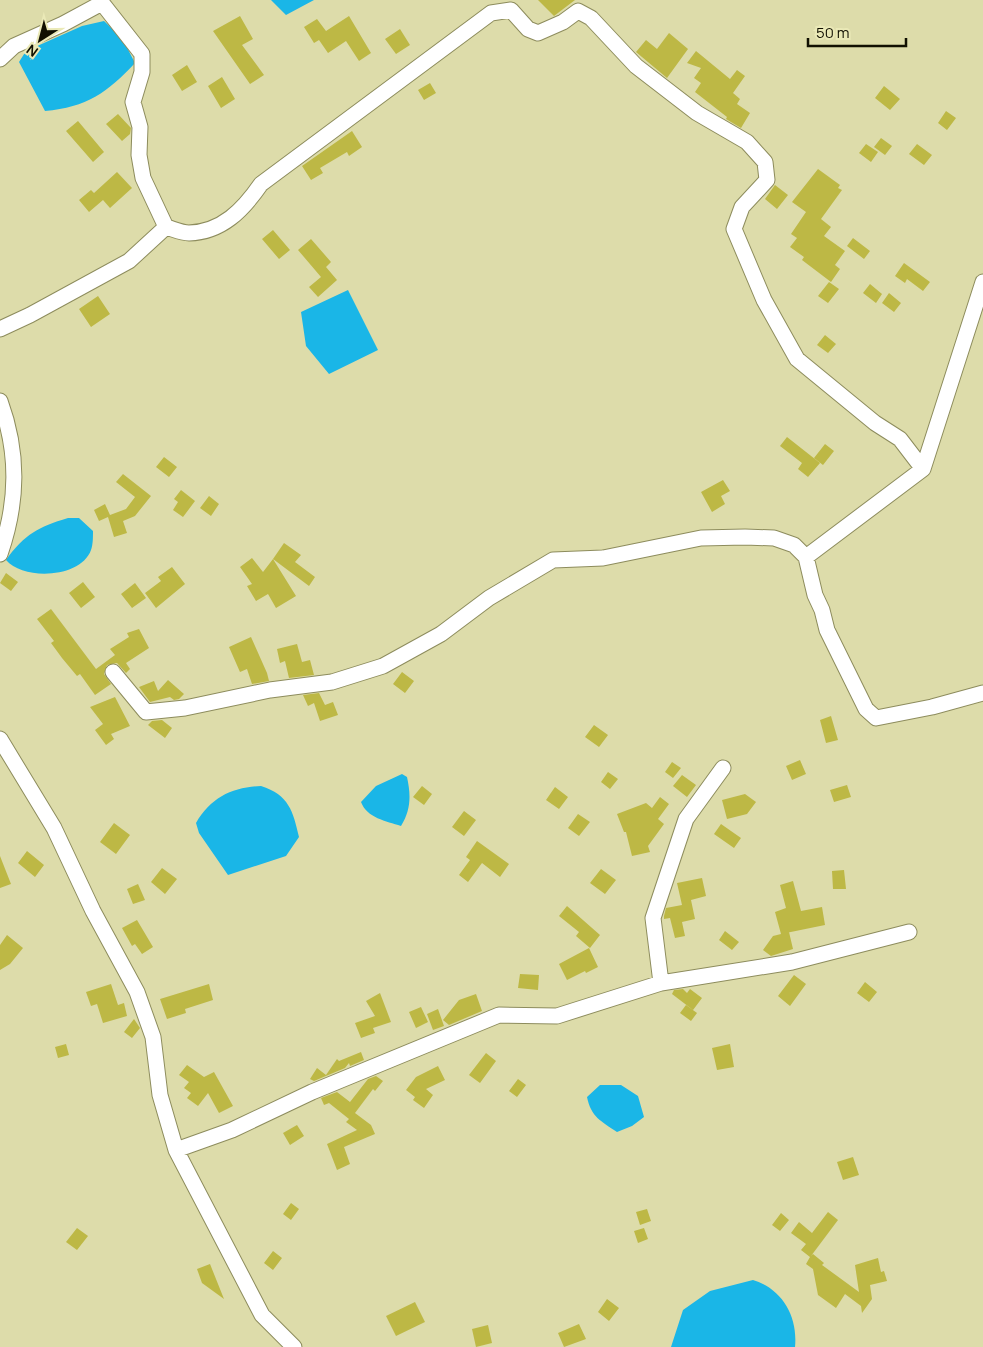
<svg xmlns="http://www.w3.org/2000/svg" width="983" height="1347" viewBox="0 0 983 1347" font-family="Manrope,sans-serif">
	<rect width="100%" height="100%" fill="#dddcaa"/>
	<path fill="#1ab6e7" d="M271,0H314L286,15Z
		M104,21L122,38L135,63C107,93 87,107 45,111L19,62L26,51L82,26Z
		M348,290L378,350L329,374L306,346L301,312Z
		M68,518H79L93,531C93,537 93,545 91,550C81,578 24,581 6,560C25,534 38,527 68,518Z
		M402,774L407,777C411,795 411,810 401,826C386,821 367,818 361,802L376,786Z
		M261,786C289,795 293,811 299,837L286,856L228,875L199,833L196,823C211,797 233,787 261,786Z
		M600,1085H621L638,1096L644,1117L632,1126L617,1132C601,1121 591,1117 587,1097Z
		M753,1280C782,1289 798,1316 795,1347H671L683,1310L710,1291Z"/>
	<path fill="#bdb845" d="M538,0H575L554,16Z
		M240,16L253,39L242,45L264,75L250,84L213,31Z
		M349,16L371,53L359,61L346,41L328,53L319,40L314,43L304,27L317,19L326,31Z
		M400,29L410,45L396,54L385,39Z
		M669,33L688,49L667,78L636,52L646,40L657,49Z
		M696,51L730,79L737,70L745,76L733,93L740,99L737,104L750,113L741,128L726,119L727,117L695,92L701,83L694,78L701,68L687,63Z
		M187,65L197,82L182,91L172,75Z
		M222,77L235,99L221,108L208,86Z
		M430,83L436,93L424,100L418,90Z
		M884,86L900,99L890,110L875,98Z
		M946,111L956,118L947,130L938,123Z
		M118,114L131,128L130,134L122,141L106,124Z
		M78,121L104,152L93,162L66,131Z
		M352,131L362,147L349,156L347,152L320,168L323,173L311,180L302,166Z
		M881,138L892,146L885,155L874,147Z
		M866,144L878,152L871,162L859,153Z
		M917,144L932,155L924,165L909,154Z
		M818,169L840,185L838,188L842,190L821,219L831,227L824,236L845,251L835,265L840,269L831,282L802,260L804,257L790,247L797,238L791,234L806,212L792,202Z
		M117,172L132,188L110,208L103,200L89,212L79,200L91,190L94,193Z
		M775,185L788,195L777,209L765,199Z
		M273,230L290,250L279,259L262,239Z
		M853,238L870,251L864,259L847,246Z
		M311,239L331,262L326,267L337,280L318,297L309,287L321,277L298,250Z
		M904,263L930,282L923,291L907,279L905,283L895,276Z
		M829,282L839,289L828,303L818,296Z
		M870,284L882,294L876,303L863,293Z
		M889,293L901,303L894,312L882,303Z
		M98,296L110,314L91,327L79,309Z
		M825,335L836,344L828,353L817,345Z
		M787,437L820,463L808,477L798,469L802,463L780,446Z
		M825,444L834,451L823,465L814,458Z
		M164,457L177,467L169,477L156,467Z
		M123,474L151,496L135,516L123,521L127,533L114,537L108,517L99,521L94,510L105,504L110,515L126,509L135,497L116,482Z
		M723,480L730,491L721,496L725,504L712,512L701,492Z
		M181,490L195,501L183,517L173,510L178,502L174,499Z
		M209,496L219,504L211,516L200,508Z
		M284,543L301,555L295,562L315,577L309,586L273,559Z
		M252,558L263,572L273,559L296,596L276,608L268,594L256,601L247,586L252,584L240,567Z
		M172,567L185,584L156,608L145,593L161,581L158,577Z
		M6,573L18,582L11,591L0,583Z
		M83,582L95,597L81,608L69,593Z
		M135,583L146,598L132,608L121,594Z
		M51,609L96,669L115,655L110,649L129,637L127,633L139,629L149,648L126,663L130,669L126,673L117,663L107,665L104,674L111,684L95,695L80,674L77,676L62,658L51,643L54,641L37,619Z
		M251,637L267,673L269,681L252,684L247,669L240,672L229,647Z
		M297,644L302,662L310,660L314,675L289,678L285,661L280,663L277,649Z
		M402,672L414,681L405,693L393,684Z
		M168,680L184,694L179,699L174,700L170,697L150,702L139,687L154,681L158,691Z
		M319,693L325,705L333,702L338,715L320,721L314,703L308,706L303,695Z
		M115,697L130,726L111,734L114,739L106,745L95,730L103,724L90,707Z
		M831,716L838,740L826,743L820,720Z
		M162,720L172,728L165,738L148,725L152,721Z
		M594,725L608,735L599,747L585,737Z
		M800,760L806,774L792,780L786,766Z
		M672,762L681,768L673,778L665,772Z
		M608,772L618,779L610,789L601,782Z
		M682,775L696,785L687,797L673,786Z
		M847,785L851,797L834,802L830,790Z
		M422,786L432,794L424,805L413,797Z
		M555,787L568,797L559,809L546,800Z
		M745,794L756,802L747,814L727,819L722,800Z
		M660,797L669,804L658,819L664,824L648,846L650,852L632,856L626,832H624L617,814L646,803L652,808Z
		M464,811L476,820L464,836L452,827Z
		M578,814L590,822L579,836L568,828Z
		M114,823L130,835L116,854L100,842Z
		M721,824L741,838L734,848L714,834Z
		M477,841L509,864L500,877L482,863L468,882L459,875L470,860L466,857Z
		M27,851L44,865L35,877L18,863Z
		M0,856L11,884L0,888Z
		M162,868L177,879L165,894L151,882Z
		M601,869L616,880L605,894L590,883Z
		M844,870L846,889H833L832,871Z
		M702,878L706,896L691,900L695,919L682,922L685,936L675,938L670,918L664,919V916L666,908L682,905L677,883Z
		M793,881L801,911L822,907L825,925L781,934L775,912L786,908L780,885Z
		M138,884L145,900L133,904L127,889Z
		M567,906L600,935L590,948L576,936L579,932L559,916Z
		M137,920L153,947L142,954L135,944L132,946L122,928Z
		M725,931L739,942L732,950L719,940Z
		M789,932L793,949L771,956L763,950L773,936Z
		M7,935L23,948L10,964L0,970V945Z
		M589,948L598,967L586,973L585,971L567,980L559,964Z
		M520,974L539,975L538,990L518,988Z
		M794,975L806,984L790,1006L778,996Z
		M865,982L877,992L869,1002L857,993Z
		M111,984L118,1005L124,1003L127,1016L103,1023L97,1004L91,1006L86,992Z
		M209,984L213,1000L185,1009L186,1013L167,1019L160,999Z
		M683,989L687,993L690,989L702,998L693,1010L672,994L674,990Z
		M380,993L391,1022L373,1028L375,1033L361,1038L355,1023L375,1016L366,1001Z
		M476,994L482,1011L449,1025L443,1020L459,1000Z
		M686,1005L697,1013L691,1021L680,1013Z
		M421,1007L428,1022L416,1028L409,1012Z
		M438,1009L444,1026L433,1030L427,1014Z
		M134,1019L140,1028L132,1038L124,1032Z
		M66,1044L69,1055L58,1058L55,1047Z
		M730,1044L734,1067L717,1070L712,1048Z
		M361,1052L364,1060L350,1066L349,1063L345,1068L314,1081L310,1079L317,1068L326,1075L337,1059L339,1061Z
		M486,1053L496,1061L480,1083L469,1075Z
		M187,1065L204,1077L214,1072L233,1106L219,1113L208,1093L198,1106L187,1098L191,1093L184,1088L189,1082L179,1075Z
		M438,1066L445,1080L426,1089L433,1095L424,1108L413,1100L415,1097L406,1090L416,1077Z
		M376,1076L383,1081L375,1091L373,1089L355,1113L371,1125L375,1134L344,1147L350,1164L337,1170L327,1144L357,1130L346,1122L349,1119L329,1103L324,1105L321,1098L337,1092L350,1102L368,1079Z
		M518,1079L526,1085L517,1097L509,1091Z
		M297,1125L304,1136L290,1145L283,1133Z
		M853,1157L859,1175L843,1180L837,1162Z
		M291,1203L299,1209L291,1220L283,1214Z
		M647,1209L651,1221L640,1225L636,1212Z
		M828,1212L838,1220L811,1256L813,1254L824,1263L822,1265L859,1292L855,1265L878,1258L881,1272L884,1271L887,1281L870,1285L872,1299L862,1313L861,1306L845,1294L836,1308L818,1295L813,1269L806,1264L810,1257L801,1250L806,1244L791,1233L799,1222L812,1233Z
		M781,1213L789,1220L780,1231L772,1225Z
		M77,1228L88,1236L77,1250L66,1242Z
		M644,1228L648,1239L638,1243L634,1231Z
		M273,1251L282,1258L273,1270L264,1263Z
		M210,1264L224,1299L202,1283L197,1269Z
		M607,1299L619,1308L609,1321L598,1312Z
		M415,1302L425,1322L396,1336L386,1316Z
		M579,1324L586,1339L564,1347L558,1333Z
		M488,1325L492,1343L476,1347L472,1329Z"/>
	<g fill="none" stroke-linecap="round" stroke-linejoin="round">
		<defs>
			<path id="street" d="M0,59L14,46L63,24L102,3L142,54V72L133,102L140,127L139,155L143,178L166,227
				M0,329L30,315L129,261L166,227C173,229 182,233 189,233C222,232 243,210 261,184L491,13L511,10L528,29L538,33L563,22L578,11L591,18L636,66L697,113L747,142L765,162L767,180L742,207L734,229L764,300L797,359L875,423L900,439L923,469
				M0,401C19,453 18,502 0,554
				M806,557L923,469L983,282
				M113,672L146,712L185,708L270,690L332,682L383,666L441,634L489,598L553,560L603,558L701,538L745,537L774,538L794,545L806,557L815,595L822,610L827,630L866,709L876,718L932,707L983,693
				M0,739L54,828L93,911L137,992L153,1037L160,1095L176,1150L262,1315L294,1347
				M661,983L653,918L686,819L723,768
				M176,1150L232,1130L312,1092L499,1015L557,1016L661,983L792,962L909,932"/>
		</defs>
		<use href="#street" stroke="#8d8c5d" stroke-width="17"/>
		<use href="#street" stroke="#fff" stroke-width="15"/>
	</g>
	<g transform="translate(40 40) rotate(216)" stroke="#eae9b7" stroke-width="4" paint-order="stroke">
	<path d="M0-4L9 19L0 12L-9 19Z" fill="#111001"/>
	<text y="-8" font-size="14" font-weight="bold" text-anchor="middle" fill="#111001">N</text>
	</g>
	<path d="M808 38v8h98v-8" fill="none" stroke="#111001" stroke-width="2.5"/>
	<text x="816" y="38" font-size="15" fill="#111001" stroke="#eae9b7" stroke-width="4" paint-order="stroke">50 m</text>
</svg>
